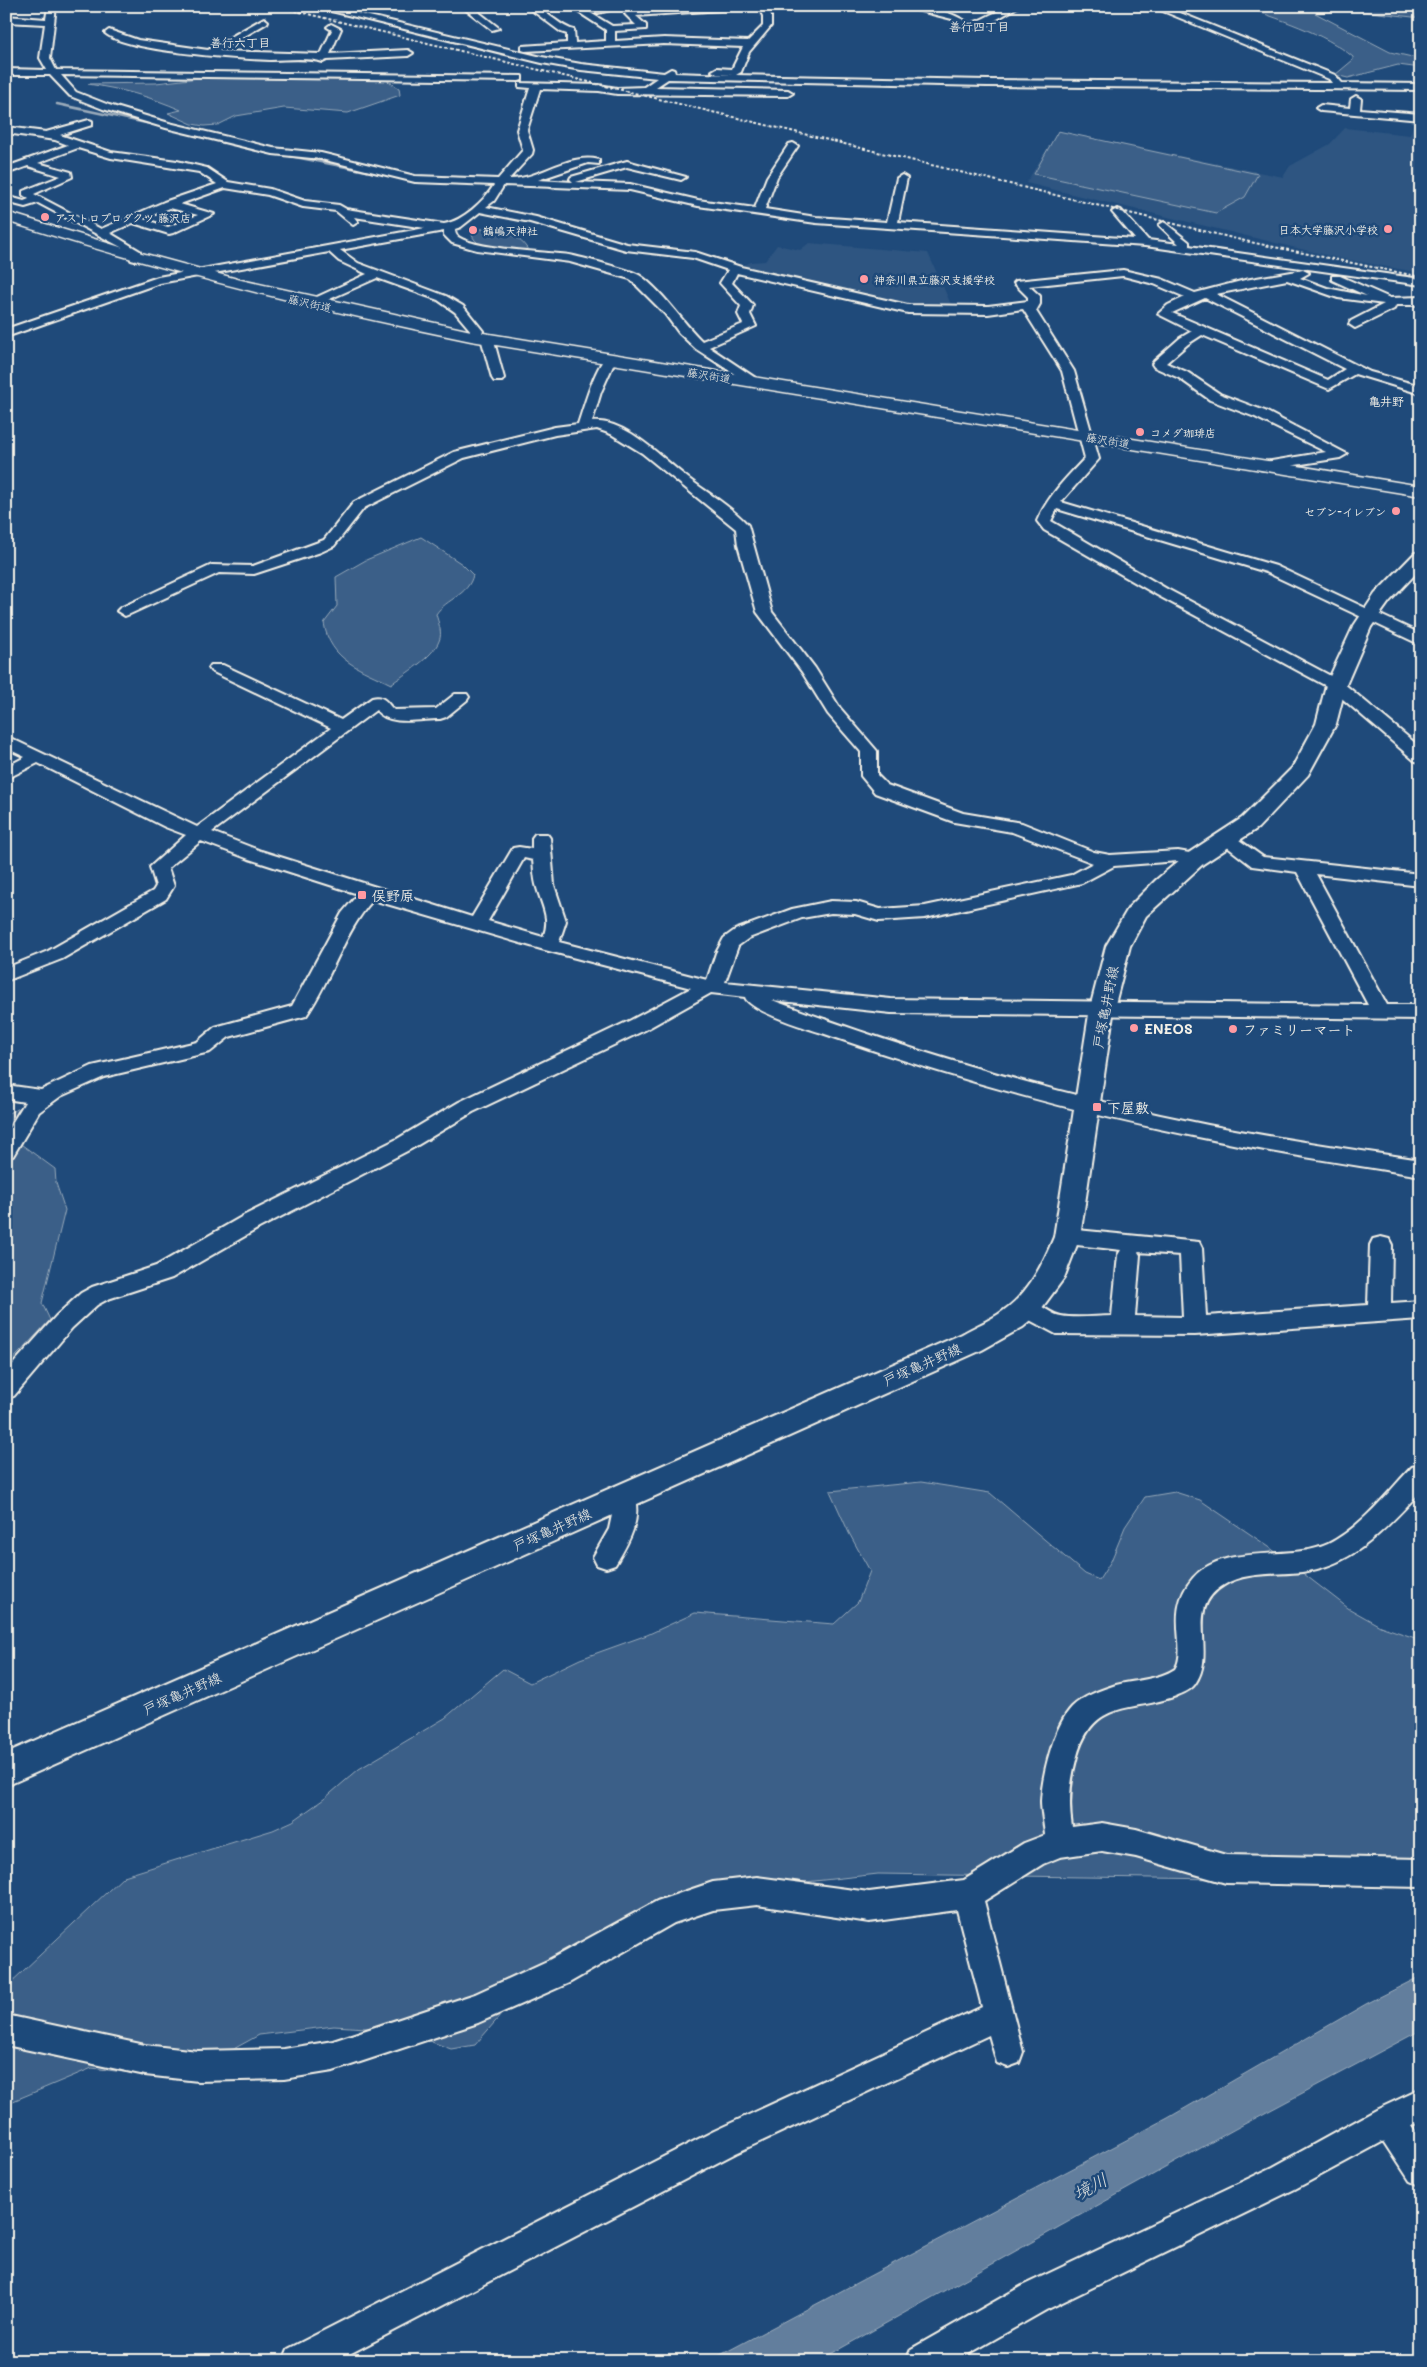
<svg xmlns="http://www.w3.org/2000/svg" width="1427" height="2367" viewBox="0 0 1427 2367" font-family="Mali,'Klee One',sans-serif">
	<rect width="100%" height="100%" fill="#1f4a7a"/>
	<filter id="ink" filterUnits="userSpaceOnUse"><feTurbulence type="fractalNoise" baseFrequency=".02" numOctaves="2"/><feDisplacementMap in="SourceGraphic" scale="10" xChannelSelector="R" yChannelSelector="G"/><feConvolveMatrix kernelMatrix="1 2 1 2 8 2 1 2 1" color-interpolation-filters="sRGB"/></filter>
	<g filter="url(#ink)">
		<path fill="#2d5581" d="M1414,122L1421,123V273L1338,258L1026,183L1058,131L1283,177L1290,166L1330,144L1345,128L1410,135Z
			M809,243L928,253L953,309L924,310L738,268L751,262L765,261L777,245L800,250Z"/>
		<path fill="#3a5f88" stroke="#97a8b8" d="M1241,6H1421V18L1353,10L1315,13L1390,52L1421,59V68L1398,65L1348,78L1335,75L1353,60V57C1325,33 1276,18 1241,6Z
			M217,76L383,78L399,88L400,95L348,113L284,108L236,116L218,125L204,126L192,124L168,113L181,110C149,96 121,89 88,84L156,83Z
			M1058,131L1258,174L1245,197L1216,213L1034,174Z
			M480,229C498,229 518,233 528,250L522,252C505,250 474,252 471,231Z
			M421,537L462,564L473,575C468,596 447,598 436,614C438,622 443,633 439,641C433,657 405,674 391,684C361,669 330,661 324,623L337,606L336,577L366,560Z
			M31,1103L18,1142L55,1169L56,1183L65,1210L42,1303L50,1320L6,1367V1114Z
			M921,1482L990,1493L1085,1574L1099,1580L1111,1561L1125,1527L1145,1497L1175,1492L1200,1500L1269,1547L1348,1608L1380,1626L1421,1640V1870L1289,1880L878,1874L697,1894L527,1985L475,2045L451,2049L399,2030L334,2026L259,2035L179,2079L92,2068L6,2104V1987L124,1876L273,1830L293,1821L324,1799L359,1769L445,1718L503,1669L530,1683L580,1659L647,1635L695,1613L834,1624L858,1602L870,1571L849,1533L830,1491Z"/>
		<path fill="#627e9d" stroke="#9cacbb" d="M1421,1976V2030L1235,2129L818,2361H709L1168,2118L1366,2004Z"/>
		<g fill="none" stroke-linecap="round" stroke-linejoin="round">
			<path stroke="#9cacbb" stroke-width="2.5" d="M57,104L160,126
				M290,156L397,177
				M415,181L451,183
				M543,185L554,189"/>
			<defs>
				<path id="minor" d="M48,6H56L50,58L56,70L522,76V80L519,81L61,75L76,92L109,105L169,123L273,148L321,153L415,176L498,179L523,150L517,130L530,88L519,87V83L599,85L617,88L644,87L657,78L581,70L542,63L311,6H327L542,57L581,64L664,73L671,69L674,70L675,73L733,75L717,74L712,71L717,68L732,69L743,47L664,44L525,51L522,50V46L567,43V34L561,32L526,6C545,6 556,25 574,30L575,43L606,41V30L569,6H579L612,26L636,25L625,14L629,11L697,6H739L735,9L636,16L646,25V29L615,31V41L664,38L748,41L763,26V16L758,6H766L771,16V26L749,52L741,72L736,75L987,80L1332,83L1329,79L1153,7L1163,6L1335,75L1342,83L1421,84V90L987,86L668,79L656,87L788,90L793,93L788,96L617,94L599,91L540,89L527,130L533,150L532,154L509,179C539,180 568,152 599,160V164L588,163L538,180L573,182L570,179L571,177L627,161L686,177L681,180L627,167L576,182L630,184L698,200L755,208L767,177L789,144L793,143L798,146L777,177L765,209L816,217L887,222L897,178L902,175L907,178L898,222L1135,239L1112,212L1117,209L1121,210L1148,240L1179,244L1159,225L1164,222L1189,242V246L1421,279V285L1145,246L816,223L698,206L630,190L504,185L494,201L486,207L536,217L627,244L695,252L741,267L908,305L988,306L1028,301V297L1014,283L1016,281L1123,270L1162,279L1195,293L1245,280L1303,270L1309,273L1300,278L1327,288L1367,296L1332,280V276H1340L1390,298L1421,297V305H1396L1394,309L1355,328L1349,324L1351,321L1384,304L1338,298L1287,280L1216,294L1370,372L1421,386V394L1355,374L1329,389L1202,335L1188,344L1166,363L1187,372L1220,394L1265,411L1347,454L1340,458L1264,470L1259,469L1257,466L1259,463L1326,452L1255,417L1210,400L1179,378L1154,367L1152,364L1154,361L1180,338L1192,331L1158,314L1168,305L1185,297L1154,284L1123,276L1029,286L1040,296V304L1036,311L1074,371L1099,459L1061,502L1276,566L1421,634V645L1266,572L1057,509L1051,521L1167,589L1342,682L1421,748V762L1415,761L1330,688L1157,595L1044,530L1037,521C1048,496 1066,478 1085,458L1062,371L1023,309L988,314L908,313L737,273L732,283L753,305L750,314L756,326L709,347L757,379L759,382L757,385L753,386L696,349L679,333L665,314L630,279L570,262L477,250L452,243L444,235V231L340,250L358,263L446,296L463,306L483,331L479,340H471L469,337L471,331L455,312L438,300L377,278L314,306H306V302L367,274L339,261L329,252L160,283L6,337V329L158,277L425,228L354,217L358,222L353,225L336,211L303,207L268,195L225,188L180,204L214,214L173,233L169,234L133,223L110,233L140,251L141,258L135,261L131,260L130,254L121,247L38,203L25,207L6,202V196L24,201L29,199L23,195V191L61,176L28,166L6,174V167L68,145L55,140L6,133V127L46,132L89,120L92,121V125L60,135L111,152L177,161L207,168L228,182L270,189L305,201L339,205L346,209L444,224C463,221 484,201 494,185L415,182L321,159L273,154L166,128L103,109L70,96L50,75H6V69L47,70L40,58L45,24L6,22V16L46,19ZM78,148L111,158L199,172L217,184L164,202L101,229L34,194L72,177L71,172L38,163ZM170,208L198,215L168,227L143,219ZM480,212L530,222L626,250L693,258L728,270L720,283L741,306L738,314L743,324L702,341C682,322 661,289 639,275C631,270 580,257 569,255C545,252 477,249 460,238C456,236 455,233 455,229L461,227ZM1205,298L1345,369L1328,380L1172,313Z
					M374,6H420L416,9L357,13L353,10L357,7Z
					M461,6H471L499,28L492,30Z
					M605,6H626L598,13L594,10Z
					M900,6C924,6 950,10 970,24C987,19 1001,6 1019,6L989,24L969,30L952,19Z
					M264,18L268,21L267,23L219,51L321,54L332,30L327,27L331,24L341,29L330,54L408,50L413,53L408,56L327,60L323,62C308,57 286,60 270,60C240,59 124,51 105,33L109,30L138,40L208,50Z
					M1356,96L1361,99L1360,109L1421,114V120L1321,111L1316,108L1321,105L1350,108L1351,99Z
					M487,334L493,338L504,378L502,381H494L492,378L481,338Z
					M610,355L616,359L601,392L592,422C624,418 661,457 684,475C705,492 730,505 748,525L772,612L815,668L840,708L877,751V775L887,785L963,813L1022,823L1094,852L1110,855L1178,851L1201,855L1204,859L1201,863L1195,865L1178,861L1114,866L1082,883L925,918L879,921L855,914L831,913L802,918L749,938L738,946L725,982L891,999L1368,1005L1297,872L1252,866L1217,839L1220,835H1232L1263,857L1421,874V886L1316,874L1387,1005H1421V1019L891,1013L772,1000C914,1053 1059,1095 1208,1125C1279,1139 1350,1149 1421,1160V1176C1350,1164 1279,1154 1208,1139C1077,1113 948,1077 822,1033C806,1028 749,1011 745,997L711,993L645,1030L473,1112L411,1149L259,1228L172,1278L108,1299L97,1305L72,1328L14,1396L6,1399V1372L56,1316L81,1293L92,1287L156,1266L243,1216L397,1139L459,1102L631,1020L691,988L541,949L373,900C343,933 332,979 306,1016L229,1037L210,1052L104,1077L61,1096L39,1112L13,1156L6,1159V1133L25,1102L6,1099V1085L41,1090L92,1066L197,1042L215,1027L292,1006L342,913L358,894L249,859L201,841L168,868L174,886L166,899L62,959L6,981V968L48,951L153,891L156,886L150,867L186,835L165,827L38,763L6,779V767L25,757L6,748V736L197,827L331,728L211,671L209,668L211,665H223L341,720L372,698C385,695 386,703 394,710L436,709L455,694H467L469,697L467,700L446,717L440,719C421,719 389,727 376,710L212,832L261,851L472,917L513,848L519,847L532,849V838L535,834H547L550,838L554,885L566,921L559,942L707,980L716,953L724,938L735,930L792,909L831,901L856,902L880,909L925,906L1071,875L1093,863L1012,832L954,822L875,793L861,776V752L828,714L802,672L757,612L738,545L736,529L642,453L611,434L597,429L555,435L464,458L364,508L334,546L321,552L254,574L219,573L130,614L125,616L117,611L120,608L212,565L253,566L324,540L354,502L454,452L555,427L578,424C583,410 597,358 610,355ZM524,858L533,860C534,869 534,879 537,888C542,906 551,919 543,937L488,921Z
					M1067,1229L1199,1242L1202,1248L1206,1316L1368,1305L1370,1245L1373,1239L1381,1237L1389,1239L1392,1245L1391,1303L1421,1301V1319L1195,1335L1056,1334L1018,1314L1015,1308L1018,1302C1036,1296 1045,1313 1061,1316C1077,1319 1096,1316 1112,1316L1118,1255L1121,1250L1059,1243L1056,1237L1059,1231ZM1138,1252L1180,1255L1183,1317L1135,1316L1140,1255Z
					M1421,1464V1491C1386,1528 1355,1565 1302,1572C1278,1575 1245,1571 1224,1585C1183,1609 1218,1651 1195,1684C1191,1690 1183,1693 1176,1696C1130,1713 1094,1698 1077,1756C1070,1781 1068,1802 1072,1827L1102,1823L1136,1829L1226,1855L1421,1859V1887L1226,1883L1136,1857L1102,1851L1060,1857L1043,1864L984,1901L1023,2052L1019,2063L1008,2067L997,2063L989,2035L736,2153L336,2361H283L288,2349L714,2131L982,2007L957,1910L869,1922L757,1905L713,1910L674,1923L569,1983L478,2023L333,2071L284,2079L198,2081L145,2075L6,2045V2015L145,2045L198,2051L284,2049L333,2041L475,1994L547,1961L657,1901L713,1882L757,1877L869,1892L964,1880L1024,1843L1045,1835C1044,1823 1041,1812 1041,1801C1042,1775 1054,1726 1072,1707C1083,1696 1101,1690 1116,1685C1135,1680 1158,1680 1175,1669C1189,1648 1163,1612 1193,1578C1225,1542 1290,1562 1328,1544C1362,1527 1387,1493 1412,1467Z
					M623,1487L632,1490C644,1517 629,1542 615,1565L606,1568L597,1565L593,1557L609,1529L612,1515L611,1498L614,1490Z
					M1421,2089V2121L1411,2126L1421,2141V2186L1410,2181L1384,2141L1295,2189L1046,2310L956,2361H906L911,2349L1022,2286L1273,2167L1378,2109Z"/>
				<path id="major" d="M1421,552V568L1389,602L1371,627L1346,685L1336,724L1308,775L1258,828L1203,864L1146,916L1130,946L1114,1008L1080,1237L1064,1278L1036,1316L1023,1327L982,1350L6,1786V1753L962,1334C976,1326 991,1320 1003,1311C1028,1294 1043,1264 1054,1237L1090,1008L1106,946L1129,907L1156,880L1187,854L1242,818L1292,768L1316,724L1326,685L1353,627L1375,594L1415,553Z"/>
				<path id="highway" d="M6,212L127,249L241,280L471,331L1421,486V496L471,341C314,309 159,270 6,221Z"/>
			</defs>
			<use href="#minor" stroke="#f4f1e8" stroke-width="4"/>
			<use href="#major" stroke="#f4f1e8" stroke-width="4"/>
			<use href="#highway" stroke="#f4f1e8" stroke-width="3"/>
			<use href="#minor" fill="#1f4a7a" fill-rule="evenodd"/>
			<use href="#major" fill="#1f4a7a" fill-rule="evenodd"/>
			<use href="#highway" fill="#1f4a7a" fill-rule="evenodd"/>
			<path stroke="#f4f1e8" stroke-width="2" stroke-dasharray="3 2" stroke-linecap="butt" d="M275,6L1245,241L1421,277"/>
		</g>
	</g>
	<g fill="#ff9aa2" stroke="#1f4a7a" stroke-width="2">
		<circle cx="45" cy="217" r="5"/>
		<circle cx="1388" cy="229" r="5"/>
		<circle cx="473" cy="230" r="5"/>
		<circle cx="864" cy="279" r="5"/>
		<circle cx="1140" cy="432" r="5"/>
		<circle cx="1396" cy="511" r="5"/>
		<rect x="357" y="890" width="10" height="10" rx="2.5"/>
		<circle cx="1134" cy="1028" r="5"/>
		<circle cx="1233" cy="1029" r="5"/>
		<rect x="1092" y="1102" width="10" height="10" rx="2.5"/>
	</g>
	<g text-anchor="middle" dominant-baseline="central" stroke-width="5" stroke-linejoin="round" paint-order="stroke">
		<g font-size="11" font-weight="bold" fill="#f4f1e8" stroke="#1f4a7a" text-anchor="start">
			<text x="55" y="217">アストロプロダクツ 藤沢店</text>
			<text x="1378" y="229" text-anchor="end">日本大学藤沢小学校</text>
			<text x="483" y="230">鶴嶋天神社</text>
			<text x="874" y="279">神奈川県立藤沢支援学校</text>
			<text x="1150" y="432">コメダ珈琲店</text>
			<text x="1386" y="511" text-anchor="end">セブン-イレブン</text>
		</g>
		<g font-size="11" fill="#f4f1e8" stroke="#1f4a7a">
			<text transform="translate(310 303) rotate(13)">藤沢街道</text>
			<text transform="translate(709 375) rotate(9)">藤沢街道</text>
			<text transform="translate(1108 440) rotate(9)">藤沢街道</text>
		</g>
		<g font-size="12" font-weight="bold" fill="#f4f1e8" stroke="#1f4a7a">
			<text x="979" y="26">善行四丁目</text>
			<text x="240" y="42">善行六丁目</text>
			<text x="1386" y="401">亀井野</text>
		</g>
		<g font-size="14" font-weight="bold" fill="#f4f1e8" stroke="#1f4a7a" text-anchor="start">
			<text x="372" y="895">俣野原</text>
			<text x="1144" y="1028">ENEOS</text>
			<text x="1243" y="1029">ファミリーマート</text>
			<text x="1107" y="1107">下屋敷</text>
		</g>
		<g font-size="14" fill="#f4f1e8" stroke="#1f4a7a">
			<text transform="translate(1105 1007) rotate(-79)">戸塚亀井野線</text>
			<text transform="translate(922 1364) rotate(-24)">戸塚亀井野線</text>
			<text transform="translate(552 1529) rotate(-24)">戸塚亀井野線</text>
			<text transform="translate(182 1693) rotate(-24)">戸塚亀井野線</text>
		</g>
		<g font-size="18" font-style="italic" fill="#dee0dd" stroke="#1f4a7a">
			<text transform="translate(1090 2186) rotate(-28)">境川</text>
		</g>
	</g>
	<rect width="1427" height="2367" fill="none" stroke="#1f4a7a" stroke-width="25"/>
	<rect x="12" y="12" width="1402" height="2342" fill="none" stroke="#f4f1e8" stroke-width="2" filter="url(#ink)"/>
</svg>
